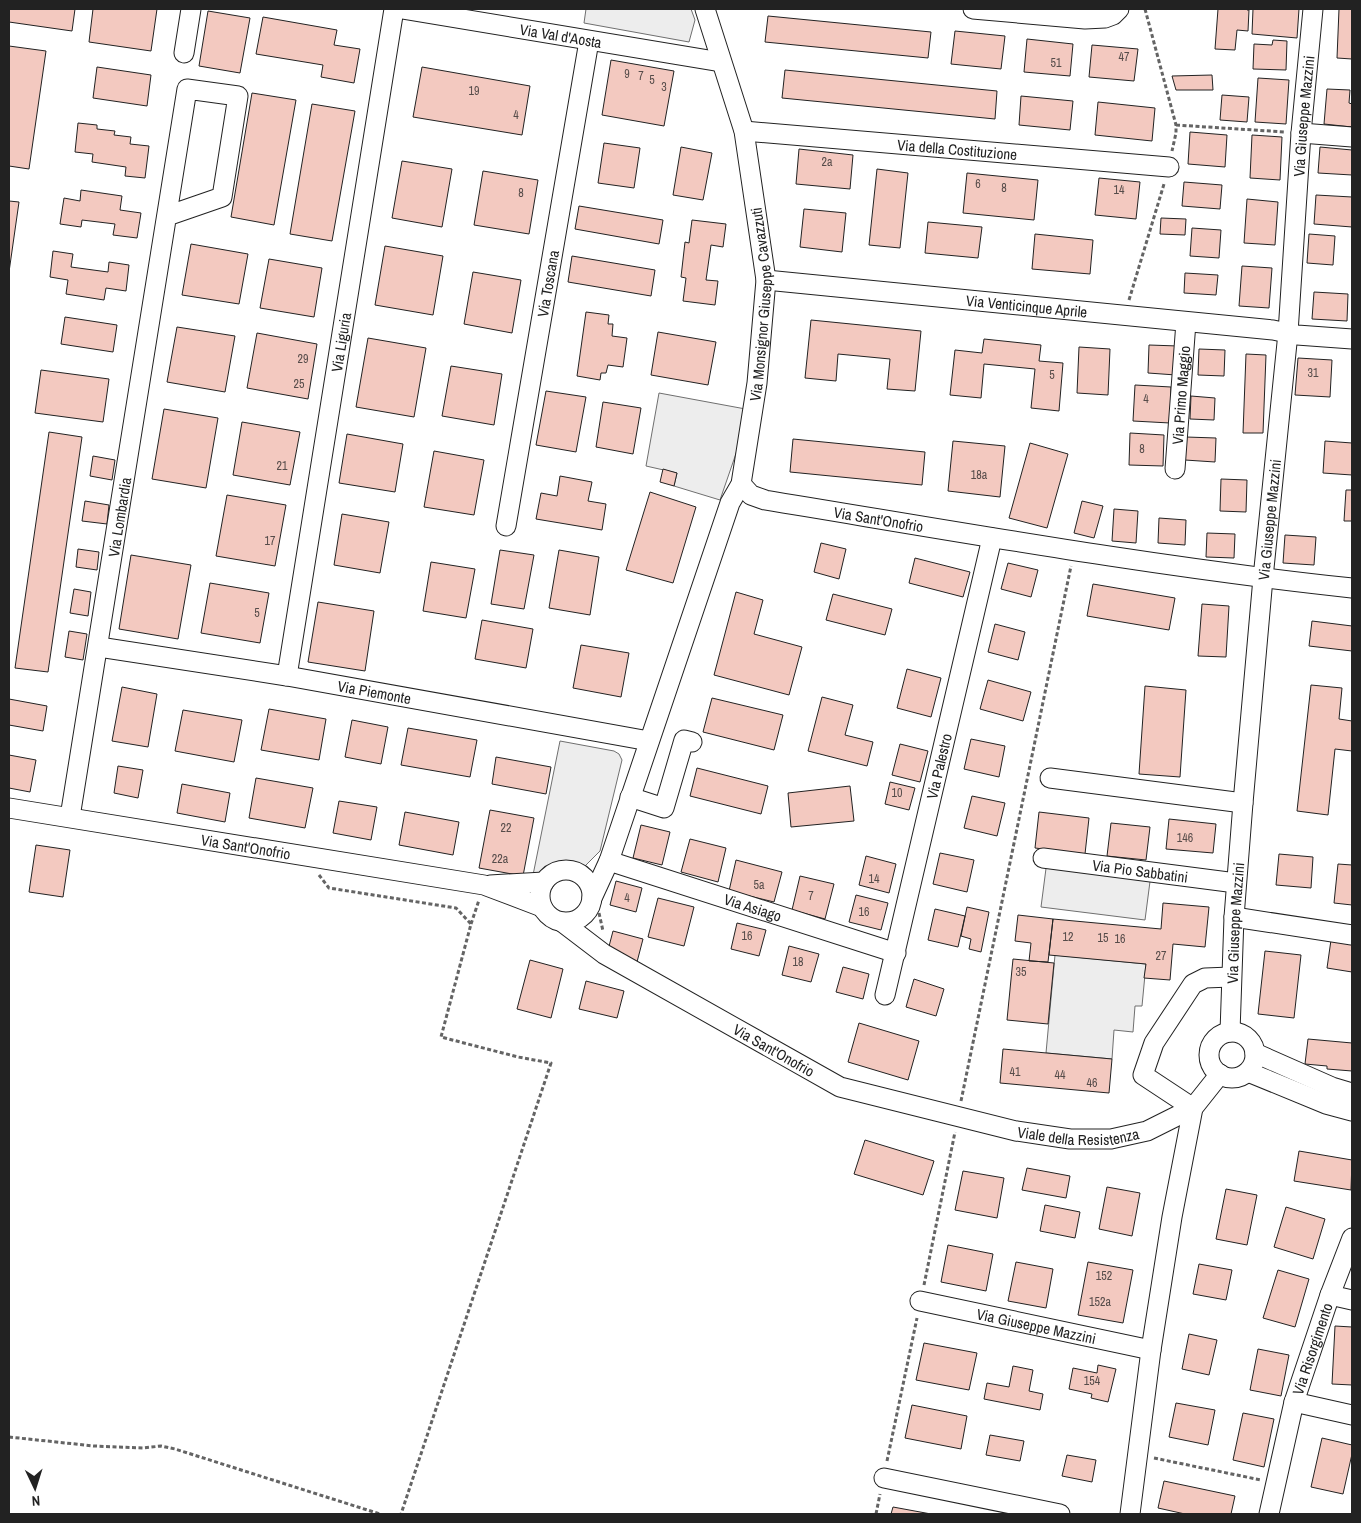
<svg xmlns="http://www.w3.org/2000/svg" width="1361" height="1523" viewBox="0 0 1361 1523" font-family="'Archivo Narrow',sans-serif">
	<rect width="100%" height="100%" fill="#fff"/>
	<path fill="#ededed" stroke="#6f6f6f" d="M586,9H691L695,20L689,42L584,23Z
		M659,393L751,410L720,500L674,486L677,473L646,466Z
		M560,741L614,751L619,754L622,760L600,851L582,869L569,862L554,868L531,885Z
		M1048,853L1152,866L1145,920L1041,907Z
		M1055,955L1146,964L1142,1006H1135L1133,1032L1114,1030L1112,1059L1046,1053Z"/>
	<path fill="#f3c9c0" stroke="#222" d="M9,9H75L72,31L9,22Z
		M93,9H157L151,51L89,42Z
		M1218,9H1247V10H1249L1248,31L1237,30L1235,50L1215,49Z
		M1253,9H1299L1297,38L1252,34Z
		M1339,9H1352V59L1337,58Z
		M208,11L250,18L240,73L199,66Z
		M768,16L931,32L928,58L765,42Z
		M263,17L337,30L334,45L360,49L354,83L321,77L323,65L256,54Z
		M955,31L1005,36L1001,69L951,64Z
		M1027,39L1073,44L1070,76L1024,72Z
		M1273,40L1287,41L1286,70L1253,69L1254,44L1272,45Z
		M1092,45L1138,49L1134,81L1089,77Z
		M9,46L46,51L29,169L9,166Z
		M611,60L674,71L664,126L602,115Z
		M97,67L151,75L147,106L93,98Z
		M422,67L530,86L522,135L413,117Z
		M785,70L997,91L995,119L782,98Z
		M1212,75L1213,90H1176L1172,76Z
		M1258,78L1289,80L1286,124L1255,122Z
		M1327,89L1350,90L1349,103L1352,104V127L1324,124Z
		M252,93L296,100L274,225L231,217Z
		M1222,95L1249,97L1247,122L1220,120Z
		M1021,96L1073,101L1070,130L1019,125Z
		M1098,102L1155,108L1152,141L1095,135Z
		M312,104L355,111L332,241L290,234Z
		M78,123L97,125V129L115,131L114,135L131,137L130,144L149,146L145,178L125,176L126,167L92,162L93,154L75,152Z
		M1190,132L1227,135L1225,167L1188,164Z
		M1252,135L1282,137L1280,180L1250,178Z
		M604,143L640,148L634,188L598,183Z
		M681,147L712,153L703,200L673,195Z
		M1320,147L1352,150V175L1318,173Z
		M799,149L853,155L850,189L796,184Z
		M402,161L452,169L442,227L392,218Z
		M877,169L908,173L900,248L869,245Z
		M483,171L538,180L529,234L474,225Z
		M967,173L1038,180L1034,220L963,213Z
		M1099,178L1140,182L1136,219L1095,215Z
		M1184,182L1222,185L1220,209L1182,206Z
		M81,190L122,196L120,210L141,213L137,238L113,235L115,224L82,220L81,227L60,224L64,198L80,201Z
		M1316,195L1352,197V227L1314,224Z
		M1247,199L1278,202L1275,245L1244,243Z
		M9,201L19,202L9,272Z
		M579,206L663,220L659,244L575,229Z
		M804,209L846,213L842,252L800,247Z
		M1161,218L1186,219L1185,235L1160,234Z
		M692,220L726,224L723,247L711,245L706,280L718,281L715,305L683,301L686,278L681,277L685,242L689,243Z
		M928,222L982,227L978,258L925,253Z
		M1192,228L1221,230L1219,258L1190,256Z
		M1035,234L1093,240L1090,274L1032,269Z
		M1309,234L1335,236L1333,265L1307,263Z
		M191,244L248,254L239,304L182,295Z
		M385,246L443,256L433,315L375,305Z
		M53,251L73,254L71,267L108,272L109,262L129,265L126,291L106,288L104,300L66,294L68,280L50,277Z
		M572,256L655,270L651,296L568,282Z
		M269,259L322,268L314,317L260,308Z
		M1242,266L1272,268L1269,308L1239,306Z
		M473,272L521,280L512,333L464,324Z
		M1185,273L1218,275L1216,295L1184,293Z
		M1314,292L1348,294L1347,321L1312,319Z
		M586,312L609,315L608,324H613L612,336L627,338L623,367L608,365L606,373H601L600,380L577,376Z
		M65,317L117,325L113,352L61,344Z
		M811,320L921,331L915,391L887,389L890,359L838,354L836,381L805,378Z
		M177,327L235,336L225,392L167,382Z
		M658,332L716,342L708,385L651,375Z
		M257,333L317,344L308,399L247,388Z
		M368,338L426,348L414,417L356,407Z
		M984,339L1041,345L1039,361L1063,363L1059,411L1031,408L1035,369L984,364L981,398L950,395L955,350L982,353Z
		M1149,345L1178,346L1176,375L1148,373Z
		M1079,347L1110,349L1108,395L1077,393Z
		M1199,349L1225,350L1224,376L1198,375Z
		M1246,354L1266,355L1263,433H1243Z
		M1298,358L1332,360L1330,397L1295,395Z
		M451,366L502,374L494,425L442,416Z
		M41,370L109,379L103,422L35,413Z
		M1135,385L1171,387L1170,423L1133,421Z
		M546,391L586,397L576,452L536,445Z
		M1191,396L1215,398L1214,420L1190,419Z
		M603,402L641,408L633,454L596,447Z
		M164,409L218,418L206,488L152,479Z
		M242,422L300,432L290,485L233,475Z
		M49,432L82,437L48,672L15,668Z
		M1130,433L1164,435L1163,466L1129,465Z
		M347,434L403,444L395,492L339,483Z
		M1186,437L1216,438L1215,462L1185,460Z
		M793,439L925,452L922,485L790,472Z
		M953,441L1005,446L1000,497L948,491Z
		M1325,441L1352,443V475L1323,473Z
		M1030,443L1068,454L1047,528L1009,518Z
		M434,451L484,460L474,515L424,507Z
		M93,456L115,460L112,480L90,476Z
		M663,469L677,473L674,486L660,482Z
		M560,476L592,482L588,501L606,504L602,530L536,519L541,493L557,496Z
		M1221,479L1247,480L1246,512L1220,511Z
		M1346,490H1352V521H1344Z
		M650,492L696,507L673,583L626,570Z
		M227,495L286,505L275,566L216,556Z
		M85,501L109,505L107,524L82,521Z
		M1082,501L1103,506L1094,538L1074,533Z
		M1114,509L1138,511L1136,543L1112,541Z
		M342,514L389,522L380,573L334,565Z
		M1159,518L1186,520L1185,545L1158,543Z
		M1207,533L1235,534L1234,558L1206,557Z
		M1285,535L1316,537L1314,565L1283,563Z
		M821,543L846,549L839,579L814,572Z
		M78,549L99,552L97,570L76,567Z
		M500,550L534,555L524,609L491,604Z
		M559,550L599,557L590,615L549,608Z
		M131,555L191,565L178,639L119,629Z
		M915,558L970,572L963,597L909,583Z
		M431,562L475,569L466,618L423,611Z
		M1008,563L1038,570L1031,597L1001,589Z
		M210,583L269,593L260,643L201,633Z
		M1093,584L1175,598L1169,630L1087,616Z
		M74,589L91,592L88,616L70,613Z
		M736,592L763,600L754,634L802,647L789,695L714,675Z
		M833,594L892,609L885,635L826,620Z
		M318,602L374,611L365,671L308,662Z
		M1202,604L1229,606L1226,657L1198,656Z
		M482,620L533,629L526,668L475,659Z
		M1312,621L1352,626V651L1309,646Z
		M995,624L1025,632L1018,660L988,652Z
		M69,631L87,634L83,660L65,657Z
		M581,645L629,653L621,697L573,688Z
		M907,669L941,678L931,717L897,708Z
		M988,680L1031,692L1023,721L980,709Z
		M1311,685L1342,688L1339,719L1352,721V751L1335,749L1328,815L1297,811Z
		M1145,686L1186,690L1180,777L1139,774Z
		M122,687L157,694L148,747L112,741Z
		M822,697L853,705L845,735L873,742L867,766L808,751Z
		M712,698L783,715L774,750L703,732Z
		M9,699L47,706L43,731L9,725Z
		M269,709L326,719L319,760L261,750Z
		M183,710L242,720L234,762L175,751Z
		M352,720L388,727L381,764L345,757Z
		M408,728L477,740L470,777L401,765Z
		M971,739L1005,746L999,777L964,769Z
		M900,744L928,751L920,782L892,775Z
		M9,755L36,760L30,792L9,788Z
		M496,757L551,767L546,794L492,784Z
		M118,766L143,770L138,798L114,793Z
		M697,768L768,786L761,814L690,796Z
		M256,778L313,788L305,828L249,818Z
		M890,782L915,788L909,810L885,804Z
		M182,784L230,793L225,822L177,813Z
		M850,786L854,821L791,827L788,793Z
		M972,796L1005,803L997,836L964,828Z
		M339,801L377,807L371,840L333,833Z
		M490,810L534,818L523,876L479,868Z
		M405,812L459,822L453,855L399,845Z
		M1039,812L1089,818L1085,854L1035,848Z
		M1169,819L1216,824L1213,853L1166,849Z
		M1111,823L1150,827L1146,860L1107,856Z
		M641,825L670,832L662,865L633,858Z
		M690,839L726,848L718,882L681,872Z
		M36,845L70,850L63,897L29,892Z
		M940,853L974,860L967,892L933,884Z
		M1279,854L1313,857L1311,888L1276,885Z
		M866,856L896,864L889,893L859,885Z
		M736,860L782,872L774,902L729,891Z
		M1338,864L1352,865V905L1334,903Z
		M800,876L834,884L825,919L792,910Z
		M616,881L642,888L636,912L610,905Z
		M856,895L888,903L881,930L849,922Z
		M658,898L694,907L684,946L648,937Z
		M1163,903L1209,907L1205,947L1173,944L1170,980L1144,978L1146,964L1049,955L1053,919L1161,929Z
		M967,907L989,912L981,952L969,949L971,939L961,936Z
		M935,909L965,916L958,947L928,940Z
		M1018,915L1053,919L1048,962L1029,961L1031,943L1015,941Z
		M737,923L766,930L759,956L731,949Z
		M613,931L643,939L637,962L607,954Z
		M1331,940L1352,943V972L1327,968Z
		M789,946L819,954L811,982L782,975Z
		M1265,951L1301,955L1294,1018L1258,1014Z
		M1013,959L1054,963L1048,1024L1007,1020Z
		M530,960L563,969L551,1018L517,1009Z
		M843,967L869,974L863,999L836,992Z
		M914,979L944,989L936,1016L906,1007Z
		M586,981L624,991L617,1018L579,1009Z
		M859,1023L919,1041L908,1080L848,1062Z
		M1308,1039L1352,1043V1071L1327,1069V1066L1305,1064Z
		M1003,1049L1112,1059L1109,1093L1000,1083Z
		M865,1140L934,1161L923,1195L854,1174Z
		M1299,1151L1352,1160L1351,1190L1294,1181Z
		M1027,1168L1070,1176L1066,1198L1022,1190Z
		M963,1171L1004,1178L997,1218L955,1210Z
		M1107,1187L1140,1193L1132,1236L1099,1229Z
		M1226,1189L1257,1195L1247,1245L1216,1239Z
		M1045,1205L1080,1212L1075,1238L1040,1231Z
		M1286,1207L1325,1219L1313,1259L1274,1247Z
		M948,1245L993,1254L986,1291L941,1282Z
		M1016,1262L1053,1269L1046,1308L1008,1301Z
		M1088,1262L1133,1270L1123,1323L1078,1315Z
		M1199,1264L1232,1270L1226,1300L1193,1294Z
		M1278,1270L1309,1279L1295,1327L1263,1318Z
		M1335,1326L1352,1327V1385L1332,1384Z
		M1189,1334L1217,1340L1209,1375L1182,1369Z
		M924,1343L977,1353L969,1390L916,1380Z
		M1258,1349L1289,1355L1281,1396L1250,1390Z
		M1098,1365L1116,1369L1108,1402L1091,1398L1092,1394L1069,1389L1073,1368L1097,1373Z
		M1013,1366L1033,1370L1029,1391L1043,1394L1040,1410L984,1399L987,1383L1009,1387Z
		M1176,1403L1215,1410L1208,1445L1169,1437Z
		M912,1405L967,1416L961,1449L905,1438Z
		M1243,1413L1274,1419L1264,1467L1233,1460Z
		M990,1435L1024,1441L1020,1461L986,1455Z
		M1322,1438L1352,1445V1454L1343,1494L1311,1487Z
		M1067,1455L1096,1460L1092,1482L1062,1476Z
		M1164,1481L1235,1496L1231,1514H1185L1158,1508Z
		M893,1507L931,1514H891Z"/>
	<g fill="none" stroke-linecap="round" stroke-linejoin="round">
		<defs>
			<g id="minor">
				<path id="s1" d="M402,9L721,62"/>
				<path d="M973,9L1085,19L1105,18L1113,15L1119,9"/>
				<path d="M184,53L191,9"/>
				<path id="s2" d="M744,131L1169,167"/>
				<path d="M1301,133L1352,137"/>
				<path id="s3" d="M766,280L1273,330L1297,335L1352,339"/>
				<path id="s4" d="M1175,469L1186,322"/>
				<path id="s5" d="M741,484L751,495L765,500C960,532 1155,567 1352,588"/>
				<path id="s6" d="M506,526L589,41"/>
				<path id="s7" d="M99,647L287,676L649,741"/>
				<path id="s8" d="M287,676L394,9"/>
				<path d="M1050,778L1243,803"/>
				<path d="M630,797L664,808L684,740L692,742"/>
				<path id="s9" d="M9,808L484,885L542,907"/>
				<path id="s10" d="M70,817C111,575 148,332 187,89L238,96L222,197L167,216"/>
				<path id="s11" d="M1043,858L1236,883"/>
				<path id="s12" d="M609,861L896,953"/>
				<circle cx="566" cy="896" r="26"/>
				<path d="M490,885L544,882"/>
				<path id="s13" d="M592,898L609,861L730,503L741,484L757,383L766,280L744,131L705,9"/>
				<path d="M1234,917L1352,935"/>
				<path id="s14" d="M562,922L604,954L840,1087L1016,1131L1070,1139H1111L1147,1131L1193,1108"/>
				<path id="s15" d="M885,995L992,538"/>
				<path id="s16" d="M1230,1032L1234,917L1243,803L1263,578L1288,333L1301,133L1313,9"/>
				<circle cx="1232" cy="1055" r="23"/>
				<path d="M1255,1053L1332,1087L1352,1093"/>
				<path d="M1248,1072L1326,1104L1352,1111"/>
				<path d="M1193,1108L1143,1075L1154,1043L1193,984L1205,978L1231,977"/>
				<path d="M1330,1295L1352,1300"/>
				<path id="s17" d="M920,1301L1151,1350"/>
				<path d="M1294,1402L1352,1415"/>
				<path d="M884,1478L1060,1514"/>
				<path d="M1130,1514L1151,1350L1172,1217L1193,1108L1220,1074"/>
				<path id="s18" d="M1269,1514L1294,1402L1330,1295L1352,1238"/>
			</g>
		</defs>
		<use href="#minor" stroke="#222" stroke-width="21"/>
		<path stroke="#646464" stroke-width="3" stroke-dasharray="4 2.5" stroke-linecap="butt" d="M1145,9L1176,125V133L1172,151
			M1176,125L1285,132
			M1129,300L1164,184
			M319,875L329,888L456,908L471,924L441,1037L518,1057L551,1063L401,1514
			M599,913L603,931
			M471,924L479,900
			M961,1101L1071,566
			M924,1285L955,1132
			M9,1437L94,1446L143,1448L161,1446L175,1449L380,1514
			M1154,1458L1261,1480
			M887,1461L917,1318
			M876,1514L880,1494"/>
		<use href="#minor" stroke="#fff" stroke-width="19"/>
	</g>
	<g text-anchor="middle" dominant-baseline="central" stroke-width="4" stroke-linejoin="round" paint-order="stroke">
		<g font-size="12" fill="#564c4a">
			<text x="1124" y="57">47</text>
			<text x="1056" y="63">51</text>
			<text x="627" y="74">9</text>
			<text x="641" y="76">7</text>
			<text x="652" y="80">5</text>
			<text x="664" y="87">3</text>
			<text x="474" y="91">19</text>
			<text x="516" y="115">4</text>
			<text x="827" y="162">2a</text>
			<text x="978" y="184">6</text>
			<text x="1004" y="188">8</text>
			<text x="1119" y="190">14</text>
			<text x="521" y="193">8</text>
			<text x="303" y="359">29</text>
			<text x="1313" y="373">31</text>
			<text x="1052" y="375">5</text>
			<text x="299" y="384">25</text>
			<text x="1146" y="399">4</text>
			<text x="1142" y="449">8</text>
			<text x="282" y="466">21</text>
			<text x="979" y="475">18a</text>
			<text x="270" y="541">17</text>
			<text x="257" y="613">5</text>
			<text x="897" y="793">10</text>
			<text x="506" y="828">22</text>
			<text x="1185" y="838">146</text>
			<text x="500" y="859">22a</text>
			<text x="874" y="879">14</text>
			<text x="759" y="885">5a</text>
			<text x="811" y="896">7</text>
			<text x="627" y="898">4</text>
			<text x="864" y="912">16</text>
			<text x="747" y="936">16</text>
			<text x="1068" y="937">12</text>
			<text x="1103" y="938">15</text>
			<text x="1120" y="939">16</text>
			<text x="1161" y="956">27</text>
			<text x="798" y="962">18</text>
			<text x="1021" y="972">35</text>
			<text x="1015" y="1072">41</text>
			<text x="1060" y="1075">44</text>
			<text x="1092" y="1083">46</text>
			<text x="1104" y="1276">152</text>
			<text x="1100" y="1302">152a</text>
			<text x="1092" y="1381">154</text>
		</g>
		<g font-size="15" fill="#222" stroke="#fff">
			<text stroke="none"><textPath href="#s1" startOffset="161">Via Val d'Aosta</textPath></text>
			<text stroke="none"><textPath href="#s16" startOffset="919">Via Giuseppe Mazzini</textPath></text>
			<text stroke="none"><textPath href="#s2" startOffset="214">Via della Costituzione</textPath></text>
			<text stroke="none"><textPath href="#s6" startOffset="246">Via Toscana</textPath></text>
			<text stroke="none"><textPath href="#s13" startOffset="622">Via Monsignor Giuseppe Cavazzuti</textPath></text>
			<text stroke="none"><textPath href="#s3" startOffset="262">Via Venticinque Aprile</textPath></text>
			<text stroke="none"><textPath href="#s8" startOffset="338">Via Liguria</textPath></text>
			<text stroke="none"><textPath href="#s4" startOffset="74">Via Primo Maggio</textPath></text>
			<text stroke="none"><textPath href="#s10" startOffset="304">Via Lombardia</textPath></text>
			<text stroke="none"><textPath href="#s5" startOffset="145">Via Sant'Onofrio</textPath></text>
			<text stroke="none"><textPath href="#s16" startOffset="514">Via Giuseppe Mazzini</textPath></text>
			<text stroke="none"><textPath href="#s7" startOffset="279">Via Piemonte</textPath></text>
			<text stroke="none"><textPath href="#s15" startOffset="235">Via Palestro</textPath></text>
			<text stroke="none"><textPath href="#s9" startOffset="240">Via Sant'Onofrio</textPath></text>
			<text stroke="none"><textPath href="#s11" startOffset="98">Via Pio Sabbatini</textPath></text>
			<text stroke="none"><textPath href="#s12" startOffset="151">Via Asiago</textPath></text>
			<text stroke="none"><textPath href="#s16" startOffset="109">Via Giuseppe Mazzini</textPath></text>
			<text stroke="none"><textPath href="#s14" startOffset="248">Via Sant'Onofrio</textPath></text>
			<text stroke="none"><textPath href="#s14" startOffset="568">Viale della Resistenza</textPath></text>
			<text stroke="none"><textPath href="#s17" startOffset="119">Via Giuseppe Mazzini</textPath></text>
			<text stroke="none"><textPath href="#s18" startOffset="171">Via Risorgimento</textPath></text>
		</g>
	</g>
	<rect width="1361" height="1523" fill="none" stroke="#222222" stroke-width="20"/>
	<g transform="translate(35 1488) rotate(176)" stroke="#ffffff" stroke-width="4" paint-order="stroke">
	<path d="M0-4L9 19L0 12L-9 19Z" fill="#222222"/>
	<text y="-8" font-size="14" font-weight="bold" text-anchor="middle" fill="#222222">N</text>
	</g>
</svg>
